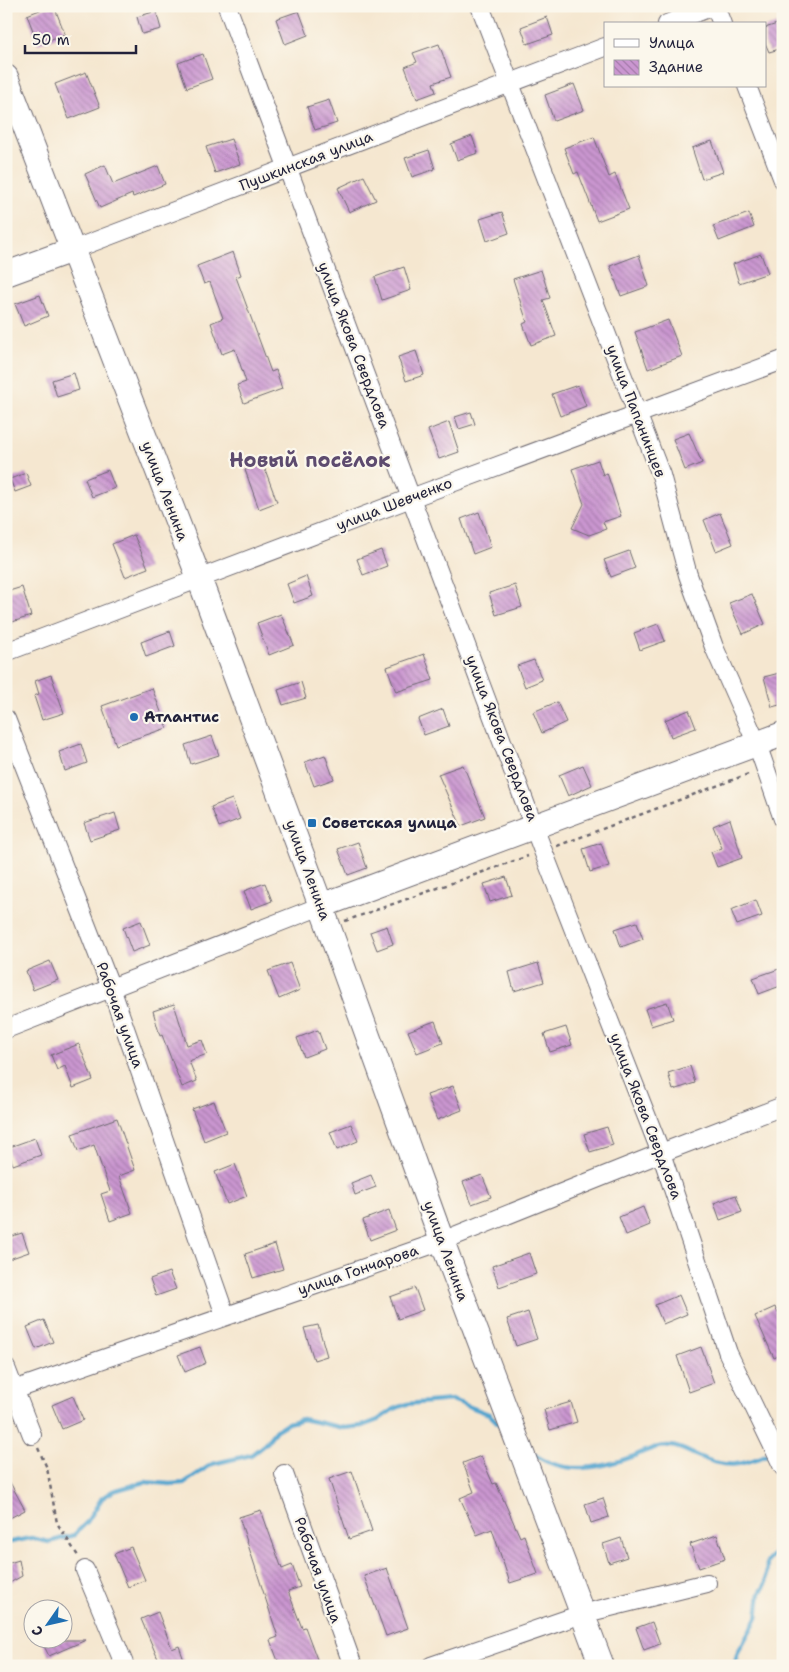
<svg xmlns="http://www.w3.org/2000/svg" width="789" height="1672" viewBox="0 0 789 1672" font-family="'Shantell Sans',sans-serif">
	<defs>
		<pattern id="building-back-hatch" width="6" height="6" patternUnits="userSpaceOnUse" patternTransform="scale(1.25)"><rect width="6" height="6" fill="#ca96d0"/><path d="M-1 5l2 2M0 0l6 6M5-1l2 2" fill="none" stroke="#a47aaa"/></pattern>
	</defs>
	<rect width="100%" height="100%" fill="#fbf7ec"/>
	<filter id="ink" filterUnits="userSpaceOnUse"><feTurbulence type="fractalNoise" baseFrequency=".02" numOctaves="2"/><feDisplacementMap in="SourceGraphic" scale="10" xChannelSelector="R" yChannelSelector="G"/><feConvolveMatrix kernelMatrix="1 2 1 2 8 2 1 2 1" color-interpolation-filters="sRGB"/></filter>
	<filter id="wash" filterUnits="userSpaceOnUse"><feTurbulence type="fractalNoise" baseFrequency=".0096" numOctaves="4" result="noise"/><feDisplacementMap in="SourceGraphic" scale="20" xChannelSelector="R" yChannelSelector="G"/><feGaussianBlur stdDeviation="1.12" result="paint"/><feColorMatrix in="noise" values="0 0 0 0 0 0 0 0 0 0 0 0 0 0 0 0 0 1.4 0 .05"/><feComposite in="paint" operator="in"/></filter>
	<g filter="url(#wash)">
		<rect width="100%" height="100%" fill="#f5e7d0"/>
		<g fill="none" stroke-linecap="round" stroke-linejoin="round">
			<path stroke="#55a5cf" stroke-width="4.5" d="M532,1453C564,1476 599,1469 634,1456C646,1451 657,1445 670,1446C678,1446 687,1451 695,1455C726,1469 740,1467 771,1453
				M775,1467L783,1499
				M6,1543L31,1538L49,1542L74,1535L87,1522L102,1498L113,1491L145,1482L170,1484L184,1483L212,1464L251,1455L265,1444L276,1430L288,1423L302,1419L344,1428L362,1426L378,1420L392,1410L407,1404L452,1400L489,1414L501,1426
				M734,1666L738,1652L757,1618L760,1593L766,1584L767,1563L783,1540"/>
		</g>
		<g id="blocks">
			<path fill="url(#building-back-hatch)" d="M50,6H54L65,34L38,44L27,15Z
				M156,11L161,29L142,34L137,17Z
				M299,11L308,35L285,44L276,19Z
				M547,17L553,35L527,44L521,27Z
				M777,24L783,39V48L769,52L765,43V28Z
				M439,44L451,77L433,83L436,92L417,99L405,67L417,62L413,53Z
				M203,54L212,79L187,88L178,63Z
				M86,72L100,107L69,119L55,84Z
				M574,84L584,110L554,121L545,95Z
				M329,100L337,123L315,130L307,107Z
				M472,136L478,153L457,160L451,144Z
				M594,137L609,177L615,174L629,209L597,221L578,172L574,174L564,148Z
				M231,139L240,164L215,173L206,147Z
				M712,141L723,172L702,179L692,148Z
				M429,150L435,169L412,177L405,158Z
				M105,165L113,184L158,166L165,184L133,197L132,194L100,208L85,174Z
				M364,176L376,200L349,212L338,188Z
				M502,212L509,233L487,241L480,219Z
				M749,213L754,227L719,241L713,226Z
				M233,252L241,275L236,277L271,372L276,370L282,389L244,403L237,385L246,382L235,349L222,354L211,323L223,318L210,282L204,284L197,266Z
				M761,254L768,273L739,283L733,264Z
				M639,255L649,286L621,296L610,266Z
				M404,267L411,290L382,300L375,277Z
				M541,270L550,298L543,300L556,336L531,345L523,324L527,322L513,279Z
				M40,295L48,316L24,326L15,304Z
				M668,320L682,356L648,369L635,332Z
				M416,351L424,375L406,381L398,357Z
				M74,373L79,390L57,397L52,380Z
				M578,385L586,406L560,416L552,394Z
				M471,412L475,424L459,429L455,417Z
				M449,422L459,452L439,459L428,430Z
				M689,433L702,463L685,470L673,439Z
				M598,460L603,475L607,473L621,516L603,522L606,529L589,535L572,528L584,504L572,469Z
				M263,464L277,502L259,509L245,470Z
				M108,470L115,488L92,497L85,479Z
				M26,473L31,486L15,492L10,479Z
				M479,512L491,547L473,554L461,519Z
				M720,513L733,544L716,551L704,520Z
				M134,535L148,568L125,577L112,544Z
				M381,550L387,566L363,575L357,559Z
				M629,551L635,568L611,577L604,560Z
				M306,576L313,596L294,603L287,584Z
				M515,585L522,607L496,615L489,593Z
				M22,587L31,616L6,624V592Z
				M752,594L765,624L743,634L729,603Z
				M281,614L294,645L269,655L257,623Z
				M658,624L665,641L640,650L634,633Z
				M170,631L175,646L146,657L141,642Z
				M424,654L433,680L396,692L387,667Z
				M534,660L542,680L525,687L517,666Z
				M783,672V704L772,707L764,677Z
				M51,675L64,713L42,720L34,696L39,694L35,681Z
				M301,682L306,698L283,705L278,690Z
				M152,688L167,728L116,745L102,706Z
				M557,702L566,722L542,733L533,712Z
				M443,709L449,726L424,735L418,719Z
				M689,710L696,728L671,737L665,720Z
				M212,736L219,755L191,764L185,745Z
				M81,744L87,763L65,771L59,752Z
				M325,755L334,779L314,786L305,762Z
				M463,765L485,817L461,826L438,774Z
				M583,765L592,785L568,796L559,775Z
				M232,799L240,819L219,827L211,807Z
				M115,813L120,830L90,840L84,823Z
				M730,819L742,858L717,867L711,852L722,848L713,826Z
				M358,842L367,868L348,875L338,849Z
				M601,843L609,866L590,872L583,849Z
				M506,877L512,895L490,902L484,884Z
				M265,883L272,901L251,909L244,891Z
				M756,900L762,916L737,925L731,910Z
				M141,921L150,945L132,952L123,928Z
				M637,922L643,939L621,947L615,929Z
				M387,926L393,944L377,950L370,932Z
				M50,961L58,980L33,990L26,971Z
				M290,963L300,990L279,999L268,971Z
				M538,963L544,982L514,991L509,972Z
				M779,969L783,985L759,994L753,978Z
				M667,1002L673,1019L651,1026L645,1009Z
				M174,1004L187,1045L202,1040L207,1054L189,1061L197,1081L182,1087L162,1035L160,1036L153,1011Z
				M435,1021L443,1043L417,1053L408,1031Z
				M566,1027L572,1045L550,1052L544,1034Z
				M318,1030L325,1049L304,1057L297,1038Z
				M79,1044L93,1080L73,1088L65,1066L57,1070L51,1055Z
				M690,1066L695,1083L673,1090L668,1073Z
				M453,1086L462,1110L437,1120L427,1095Z
				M214,1101L226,1132L204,1141L192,1109Z
				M117,1118L135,1170L119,1176L132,1213L110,1221L101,1194L110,1191L94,1145L78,1151L72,1134Z
				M351,1124L358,1141L337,1150L330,1132Z
				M607,1127L613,1145L590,1152L584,1134Z
				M35,1138L41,1155L13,1165L7,1148Z
				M235,1164L247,1196L227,1204L215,1172Z
				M371,1175L376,1187L355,1195L351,1183Z
				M482,1175L491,1197L472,1204L463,1182Z
				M736,1195L742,1212L720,1220L714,1203Z
				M643,1207L650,1225L626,1235L619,1217Z
				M389,1210L396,1230L370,1240L363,1220Z
				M22,1233L29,1252L6,1260V1238Z
				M275,1244L283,1269L253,1278L245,1254Z
				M529,1253L536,1274L499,1287L492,1266Z
				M169,1272L176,1289L156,1296L150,1279Z
				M415,1288L423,1310L398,1319L390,1297Z
				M679,1295L687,1314L663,1324L655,1305Z
				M775,1307L783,1324V1354L774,1358L755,1316Z
				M528,1312L537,1339L516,1346L507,1319Z
				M44,1320L53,1342L36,1349L27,1327Z
				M318,1325L327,1356L314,1360L304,1328Z
				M200,1347L206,1363L185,1372L178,1355Z
				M701,1347L714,1383L689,1392L677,1356Z
				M73,1396L83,1420L62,1429L52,1405Z
				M571,1402L577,1422L550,1430L544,1410Z
				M481,1456L493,1484L496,1483L520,1537L524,1535L538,1574L510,1583L492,1529L477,1535L460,1498L474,1492L463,1463Z
				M352,1471L372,1531L349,1539L329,1479Z
				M6,1475L25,1510L6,1520Z
				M603,1498L609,1517L591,1523L585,1504Z
				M261,1510L282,1569L292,1565L300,1587L288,1591L302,1628L305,1627L318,1662L307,1666H280L270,1640L278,1637L239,1517Z
				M717,1535L725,1559L699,1568L690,1544Z
				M621,1538L627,1557L609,1563L603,1544Z
				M131,1547L145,1580L128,1587L114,1554Z
				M19,1560L22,1576L6,1585V1564Z
				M387,1568L408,1628L386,1636L364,1576Z
				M158,1612L172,1649L179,1646L186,1666H161L141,1619Z
				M652,1622L660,1644L644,1650L636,1628Z
				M41,1640H86L49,1656Z"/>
		</g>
	</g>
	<g filter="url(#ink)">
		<use href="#blocks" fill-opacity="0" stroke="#6c676f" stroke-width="1"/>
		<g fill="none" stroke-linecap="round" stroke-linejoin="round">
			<defs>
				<path id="street" d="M227,6L543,851L661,1153L728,1353L783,1467
					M480,6L661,475L688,575L714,647L757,744L783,819
					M715,6L722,24
					M667,24L713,6
					M747,86L783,180
					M72,250L605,47
					M6,652L411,498L783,360
					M6,719L111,988L225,1315
					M6,1029L321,906
					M6,1368L32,1435
					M14,1390L442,1241L661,1153L783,1106
					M284,1474L353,1666
					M85,1570L125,1666
					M431,1666L582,1614L707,1583"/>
				<path id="secondary" d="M6,77L199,578L321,906L442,1241L602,1666
					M6,274L72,250
					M321,906L783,734"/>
			</defs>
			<use href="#street" stroke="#6c676f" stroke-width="20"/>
			<use href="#secondary" stroke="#6c676f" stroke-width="26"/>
			<path stroke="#6c676f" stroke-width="2.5" stroke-dasharray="4 4" stroke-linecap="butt" d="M557,846L751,773
				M345,921L528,856
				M38,1448L47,1468L57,1523L78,1556"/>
			<use href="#street" stroke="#fff" stroke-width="18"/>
			<use href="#secondary" stroke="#fff" stroke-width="24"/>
		</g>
	</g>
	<g fill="#1f6fb2" stroke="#fbf7ec" stroke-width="2">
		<circle cx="134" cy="717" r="5"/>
		<rect x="307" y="818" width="10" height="10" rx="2.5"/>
	</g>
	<g text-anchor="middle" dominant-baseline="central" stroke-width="4.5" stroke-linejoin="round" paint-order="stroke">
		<g font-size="15" fill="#22223b" stroke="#fbf7ec">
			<text transform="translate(306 161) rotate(-21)">Пушкинская улица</text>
			<text transform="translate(354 345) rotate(69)">улица Якова Свердлова</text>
			<text transform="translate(636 411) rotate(69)">улица Папанинцев</text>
			<text transform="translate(165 491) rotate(69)">улица Ленина</text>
			<text transform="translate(394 504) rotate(-21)">улица Шевченко</text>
			<text transform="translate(502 738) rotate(69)">улица Якова Свердлова</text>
			<text transform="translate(308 870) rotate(70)">улица Ленина</text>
			<text transform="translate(120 1015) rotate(70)">Рабочая улица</text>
			<text transform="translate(646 1116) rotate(69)">улица Якова Свердлова</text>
			<text transform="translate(446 1251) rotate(70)">улица Ленина</text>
			<text transform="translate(358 1270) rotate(-19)">улица Гончарова</text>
			<text transform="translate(318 1570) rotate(70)">Рабочая улица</text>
		</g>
		<g font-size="15" font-weight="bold" fill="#22223b" stroke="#fbf7ec" text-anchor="start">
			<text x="144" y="717">Атлантис</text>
			<text x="322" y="823">Советская улица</text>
		</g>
		<g font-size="20" font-weight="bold" fill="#5d4b6f" stroke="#fbf7ec">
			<text x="310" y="460">Новый посёлок</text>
		</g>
	</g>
	<rect width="789" height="1672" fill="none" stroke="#fbf7ec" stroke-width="25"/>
	<rect x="604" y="22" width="162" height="65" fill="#fbf7ec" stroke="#a4a2a5"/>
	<rect x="614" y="39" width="25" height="8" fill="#ffffff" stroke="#a4a2a5"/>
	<text x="649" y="48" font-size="15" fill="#22223b">Улица</text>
	<rect x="614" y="60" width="25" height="15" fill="url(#building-back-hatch)" stroke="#a4a2a5"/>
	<text x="649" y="72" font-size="15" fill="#22223b">Здание</text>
	<g transform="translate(48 1624) rotate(236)"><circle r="24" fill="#fbf7ec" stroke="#a4a2a5"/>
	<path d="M0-4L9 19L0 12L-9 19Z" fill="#1f6fb2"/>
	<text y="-8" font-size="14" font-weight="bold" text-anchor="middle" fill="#22223b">С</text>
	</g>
	<path d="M25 45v8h111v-8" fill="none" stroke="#22223b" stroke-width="2.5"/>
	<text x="32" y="45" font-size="15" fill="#22223b" stroke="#fbf7ec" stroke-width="4" paint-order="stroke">50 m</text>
</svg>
